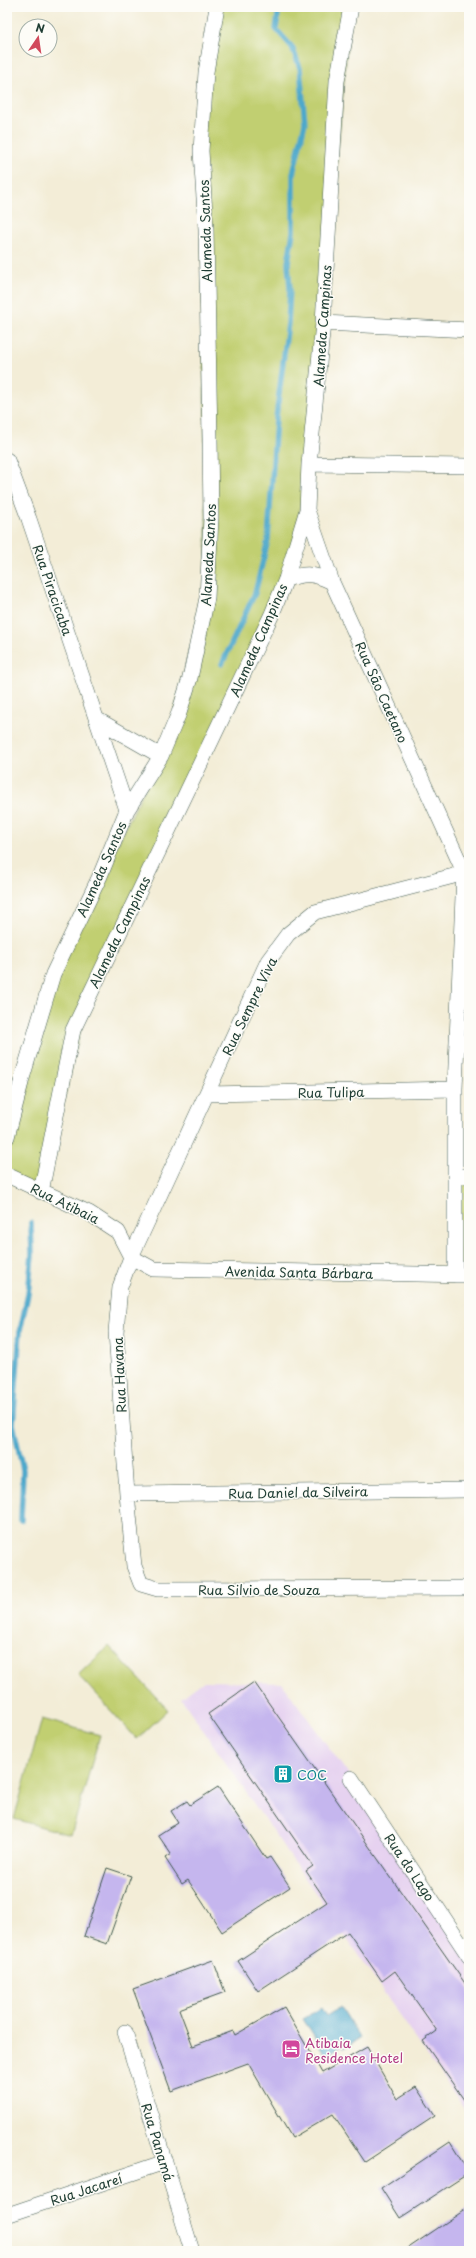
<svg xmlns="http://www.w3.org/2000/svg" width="476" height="2258" viewBox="0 0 476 2258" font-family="'Playpen Sans',sans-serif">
	<rect width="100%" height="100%" fill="#fdfcf7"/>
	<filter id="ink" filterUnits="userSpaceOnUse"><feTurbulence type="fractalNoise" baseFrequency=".025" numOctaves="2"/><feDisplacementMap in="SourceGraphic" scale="8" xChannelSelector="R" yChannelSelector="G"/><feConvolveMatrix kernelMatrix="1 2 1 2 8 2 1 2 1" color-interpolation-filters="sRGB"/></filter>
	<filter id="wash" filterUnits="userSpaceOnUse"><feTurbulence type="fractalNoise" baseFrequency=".012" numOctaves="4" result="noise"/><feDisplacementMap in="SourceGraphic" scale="16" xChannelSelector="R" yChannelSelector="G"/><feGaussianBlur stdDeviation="0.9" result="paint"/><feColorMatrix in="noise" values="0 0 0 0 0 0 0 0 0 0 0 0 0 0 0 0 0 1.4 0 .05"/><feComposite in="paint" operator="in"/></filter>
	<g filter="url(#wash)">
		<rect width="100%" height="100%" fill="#f3edd7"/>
		<path fill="#e6d2f0" d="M204,1681L282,1683L351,1778L469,1956V2116L181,1698Z"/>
		<path fill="#c1cf71" stroke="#708652" d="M217,7H351L309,464L286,579L90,992L41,1192L7,1175V1137L53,974L161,756L207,598L201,151Z
			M455,1176H469V1275H455Z
			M109,1646L168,1710L137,1739L78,1675Z
			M42,1719L100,1735L71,1835L14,1819Z"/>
		<path fill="#4da8cb" stroke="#367280" d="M341,2007L360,2038L344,2048L342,2045L326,2056L303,2019L321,2008L326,2016Z"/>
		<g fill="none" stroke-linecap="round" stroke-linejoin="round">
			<path stroke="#4da8cb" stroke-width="5.5" d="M222,664L255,593L268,540L276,418L288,323L290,289L288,263L293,232V174L305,123L300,68L292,47L276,29L279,7
				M21,1520L23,1470L13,1424L20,1331L28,1294L32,1255L31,1223"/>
		</g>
		<g id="blocks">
			<path fill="#c5b6ee" d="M254,1682L469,1989V2107L423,2041L437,2031L395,1971L382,1981L348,1932L258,1991L238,1961L327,1902L306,1871L313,1866L208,1714Z
				M218,1787L266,1859L270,1857L290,1887L222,1932L188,1880L182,1884L165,1858L171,1854L158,1835L178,1822L171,1811L187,1801L190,1805Z
				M107,1868L131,1876L107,1944L84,1936Z
				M213,1960L225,1992L179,2009L193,2046L233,2031L235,2035L284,2007L322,2073L367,2047L397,2099L416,2087L435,2116L365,2162L333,2114L292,2138L248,2063L171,2091L133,1989Z
				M450,2142L469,2173L400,2218L381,2188Z
				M469,2207V2251H404Z"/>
		</g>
	</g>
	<g filter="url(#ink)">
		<use href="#blocks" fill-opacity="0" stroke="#3f574c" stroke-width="1"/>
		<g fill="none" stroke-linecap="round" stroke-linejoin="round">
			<defs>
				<path id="minor" d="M323,323L469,330
					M7,460L29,519L127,810
					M309,464L469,466
					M307,510L332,582L464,872L455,1089V1275
					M286,579C306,573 313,573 332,582
					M98,720L161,756
					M469,872L315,912L288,934L268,961L131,1257L120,1287L116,1332L127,1494L134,1566L141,1584L158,1589L469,1588
					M207,1094L455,1089
					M7,1137L23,1075L53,974L100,876L127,810L161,756L179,713L190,678L207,598L211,518L210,438L206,229L201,151L206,72L217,7
					M7,1175L89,1213L118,1232L131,1257
					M455,1176H469
					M41,1192L73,1030L272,614L286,579L307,510L309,464L323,323L337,81L351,7
					M131,1257L153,1269L469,1275
					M127,1494L469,1490
					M351,1778L469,1956
					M125,2032L192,2251
					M7,2215L165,2162"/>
			</defs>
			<use href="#minor" stroke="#3f574c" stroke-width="16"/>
			<use href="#minor" stroke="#fff" stroke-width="15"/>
		</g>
	</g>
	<defs>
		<symbol id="building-square" viewBox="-11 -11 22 22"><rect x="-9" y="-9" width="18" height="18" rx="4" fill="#0f9aa8" stroke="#fdfcf7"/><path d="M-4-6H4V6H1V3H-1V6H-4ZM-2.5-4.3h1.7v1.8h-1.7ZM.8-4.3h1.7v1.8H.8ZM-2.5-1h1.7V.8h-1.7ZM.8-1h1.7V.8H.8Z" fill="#fff"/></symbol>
		<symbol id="hotel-square" viewBox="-11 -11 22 22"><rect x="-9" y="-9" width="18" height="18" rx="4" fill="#d1479c" stroke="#fdfcf7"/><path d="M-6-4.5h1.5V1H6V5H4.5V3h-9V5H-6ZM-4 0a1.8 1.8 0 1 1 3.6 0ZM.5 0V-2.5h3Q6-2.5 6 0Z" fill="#fff"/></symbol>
	</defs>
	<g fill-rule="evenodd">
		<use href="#building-square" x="272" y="1763" width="22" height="22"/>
		<use href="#hotel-square" x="280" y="2038" width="22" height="22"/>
	</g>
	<g text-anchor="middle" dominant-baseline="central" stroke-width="3" stroke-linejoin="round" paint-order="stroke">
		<g font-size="13" fill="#1f3d34" stroke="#fdfcf7">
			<text transform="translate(205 231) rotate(-92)">Alameda Santos</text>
			<text transform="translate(322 326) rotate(-86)">Alameda Campinas</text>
			<text transform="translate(208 555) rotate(-87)">Alameda Santos</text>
			<text transform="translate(53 590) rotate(71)">Rua Piracicaba</text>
			<text transform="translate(258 640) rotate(-66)">Alameda Campinas</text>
			<text transform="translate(382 692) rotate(66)">Rua São Caetano</text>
			<text transform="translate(101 869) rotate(-66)">Alameda Santos</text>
			<text transform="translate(119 932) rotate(-64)">Alameda Campinas</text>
			<text transform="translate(249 1006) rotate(-64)">Rua Sempre Viva</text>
			<text transform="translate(331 1092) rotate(-1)">Rua Tulipa</text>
			<text transform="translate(65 1203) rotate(26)">Rua Atibaia</text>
			<text transform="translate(299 1272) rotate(1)">Avenida Santa Bárbara</text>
			<text transform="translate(119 1375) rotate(-93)">Rua Havana</text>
			<text transform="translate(298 1492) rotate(-1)">Rua Daniel da Silveira</text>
			<text x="259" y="1589">Rua Silvio de Souza</text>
			<text transform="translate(410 1867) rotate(56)">Rua do Lago</text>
			<text transform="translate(158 2142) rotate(73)">Rua Panamá</text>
			<text transform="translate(86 2189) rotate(-18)">Rua Jacareí</text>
		</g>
		<g font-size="13" fill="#0d838f" stroke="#fdfcf7" text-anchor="start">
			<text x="297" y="1774">COC</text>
		</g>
		<g font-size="13" fill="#b23c85" stroke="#fdfcf7" text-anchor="start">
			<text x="305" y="2042">Atibaia<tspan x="305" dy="15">Residence Hotel</tspan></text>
		</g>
	</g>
	<rect width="476" height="2258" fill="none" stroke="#fdfcf7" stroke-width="24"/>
	<g transform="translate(38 38) rotate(13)"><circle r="19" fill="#fdfcf7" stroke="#a4b0a9"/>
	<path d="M0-3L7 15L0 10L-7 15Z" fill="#d1495b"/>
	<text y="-6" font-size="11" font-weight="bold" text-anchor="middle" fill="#1f3d34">N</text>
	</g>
</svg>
